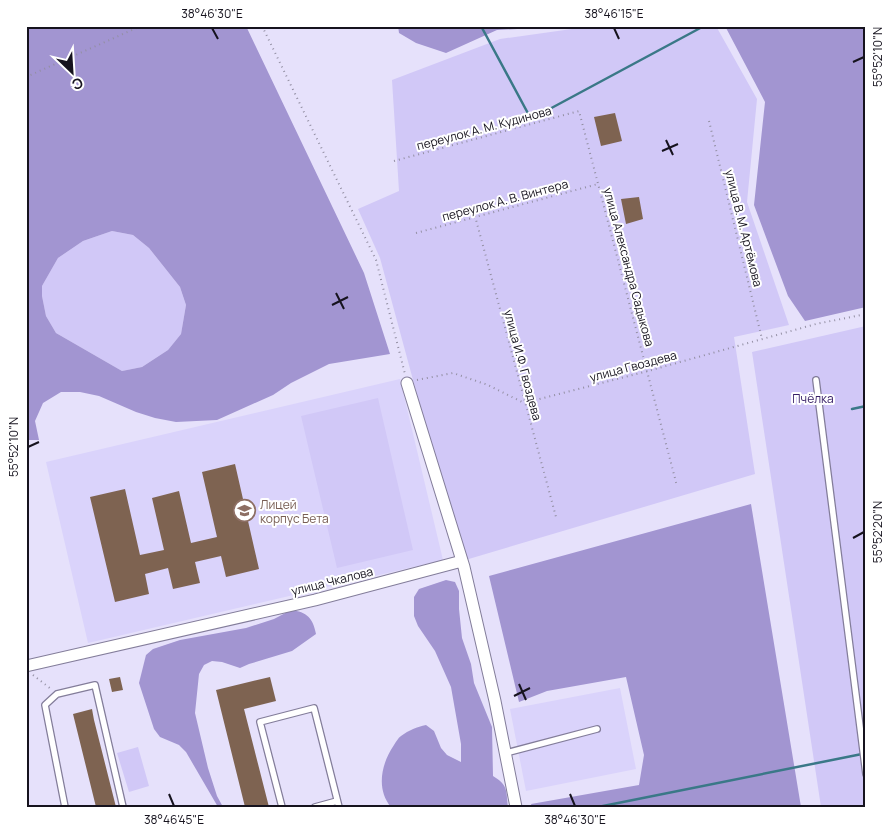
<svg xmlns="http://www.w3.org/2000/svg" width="892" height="833" viewBox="0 0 892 833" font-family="Manrope,sans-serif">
	<rect width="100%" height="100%" fill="#e6e1fb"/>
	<path fill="#dad3fb" d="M400,379L443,560L88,643L46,462Z
		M620,688L636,769L526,791L510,709Z"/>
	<path fill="#d1c8f7" d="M593,26H716L757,99L747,202L789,325L734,337L755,474L462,561L380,258L358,209L399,191L392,80L500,39Z
		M112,231L133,235L149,248L180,287L186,305L181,334L168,350L142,367L122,371L56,333L46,316L42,296V286L58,258L83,241Z
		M866,326V807H821L752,352Z
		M378,398L413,550L337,568L301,416Z
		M138,747L149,786L129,792L117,753Z"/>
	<path fill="#a295d1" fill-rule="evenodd" d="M26,26H246L364,273L390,354L329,364L291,383L273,395L217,420L176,422L155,418L136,412L99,396L80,392H61L43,403L35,421L39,440H26ZM112,231L133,235L149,248L180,287L186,305L181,334L168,350L142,367L122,371L56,333L46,316L42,296V286L58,258L83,241Z
		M398,26H572L497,30L446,53L416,43L399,33Z
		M725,26H866V307L805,321L788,296L754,205L765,102Z
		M751,504L801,807H532L531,804L639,785L644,755L626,677L547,691L519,702L489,576Z
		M446,580L455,582L459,591V609L462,638L471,664L474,683L492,727L493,776C508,785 506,790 508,807H391C376,789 381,764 394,745C396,742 398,738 401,736C409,730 417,727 426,725L434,731L441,748L447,755L461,762V744L451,687L435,651L418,626L414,616V597L419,589Z
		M291,610C307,612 313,618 316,634L292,651L249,664L240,668L222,662L212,661L204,665L199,674L195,713L208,768L217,796L223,807H218L186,752L179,745L160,737L154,729L139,683L146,655L153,649L180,640L246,628L274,619Z"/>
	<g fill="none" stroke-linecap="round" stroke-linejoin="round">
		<path stroke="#3a7887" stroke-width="2.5" d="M481,26L531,119L704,26
			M852,409L866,406
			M598,807L862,754"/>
	</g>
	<path fill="#7e6351" d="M615,113L622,141L601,146L594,117Z
		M639,197L643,219L626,224L621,199Z
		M235,464L259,569L226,577L221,556L195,562L200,583L173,589L168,568L145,574L149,594L115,602L90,497L125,489L140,555L164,550L152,498L179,491L191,543L217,537L202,472Z
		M120,677L123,690L112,692L109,679Z
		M270,677L276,701L244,709L269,807H245L216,690Z
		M92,709L94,720L116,807H96L73,714Z"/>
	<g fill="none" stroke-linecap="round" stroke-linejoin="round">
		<defs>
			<path id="service" d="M816,380L866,774
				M506,753L597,729
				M65,807L45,705L57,694L95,685L123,807
				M282,807L260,722L314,708L339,807
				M315,807L337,801"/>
			<path id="minor" d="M407,383L464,567L495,701L516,807
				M26,666L315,600L462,561"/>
		</defs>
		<use href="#service" stroke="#837d9a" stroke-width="8"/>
		<use href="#minor" stroke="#837d9a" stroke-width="13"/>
		<path stroke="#938fa3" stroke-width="2" stroke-dasharray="1 4" stroke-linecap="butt" d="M262,26L376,260L405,374
			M26,77L141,26
			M709,121L762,339
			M394,161L579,111L677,486
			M475,216L556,517
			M416,233L598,184
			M417,380L453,373L488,385L524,403L648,371L816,324L866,314
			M33,675L51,689"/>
		<use href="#service" stroke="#fff" stroke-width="5.5"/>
		<use href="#minor" stroke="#fff" stroke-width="11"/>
	</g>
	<path fill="none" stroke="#16131e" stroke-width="2" d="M212,28L218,39M614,28L619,39M853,62L864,57M666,140L673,155M662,151L678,144M336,293L344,309M332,305L348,297M28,447L39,442M853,538L864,532M519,684L526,700M514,696L530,688M169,794L174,806M570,794L575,806"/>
	<defs>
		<symbol id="school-ring" viewBox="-11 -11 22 22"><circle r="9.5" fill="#fff" stroke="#8d6e63" stroke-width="1.5"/><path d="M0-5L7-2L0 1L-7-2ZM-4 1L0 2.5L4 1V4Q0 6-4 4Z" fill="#8d6e63"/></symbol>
	</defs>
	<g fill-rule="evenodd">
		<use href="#school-ring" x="232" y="498" width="25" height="25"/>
	</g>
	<g text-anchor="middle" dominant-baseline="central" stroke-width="4" stroke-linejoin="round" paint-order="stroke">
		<g font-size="12" fill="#16131e" stroke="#fff">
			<text transform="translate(484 128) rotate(-15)">переулок А. М. Кудинова</text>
			<text transform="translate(505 200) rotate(-15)">переулок А. В. Винтера</text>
			<text transform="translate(744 228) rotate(76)">улица В. М. Артёмова</text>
			<text transform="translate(629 267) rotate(75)">улица Александра Садыкова</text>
			<text transform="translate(523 365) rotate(75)">улица И.Ф. Гвоздева</text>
			<text transform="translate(633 366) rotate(-15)">улица Гвоздева</text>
			<text transform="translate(332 581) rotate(-14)">улица Чкалова</text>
		</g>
		<g font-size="12" fill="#371f66" stroke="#fff">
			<text x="813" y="398">Пчёлка</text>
		</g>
		<g font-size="12" fill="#785e54" stroke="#fff" text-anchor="start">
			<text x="260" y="504">Лицей<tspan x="260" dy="14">корпус Бета</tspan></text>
		</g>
	</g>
	<rect width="892" height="833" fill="none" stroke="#ffffff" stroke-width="55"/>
	<g transform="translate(72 72) rotate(155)" stroke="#ffffff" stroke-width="4" paint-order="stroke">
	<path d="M0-4L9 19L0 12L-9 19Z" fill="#16131e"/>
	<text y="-8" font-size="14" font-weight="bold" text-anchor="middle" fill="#16131e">С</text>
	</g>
	<rect x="28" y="28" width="836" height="778" fill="none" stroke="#16131e" stroke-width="2"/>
	<g font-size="12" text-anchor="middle" fill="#16131e">
		<text x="212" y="18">38°46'30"E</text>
		<text x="614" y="18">38°46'15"E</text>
		<text transform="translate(878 57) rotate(-90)" y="4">55°52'10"N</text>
		<text transform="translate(14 447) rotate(-90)" y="4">55°52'10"N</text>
		<text transform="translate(878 532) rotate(-90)" y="4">55°52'20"N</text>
		<text x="174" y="824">38°46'45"E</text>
		<text x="575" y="824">38°46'30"E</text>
	</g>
</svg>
